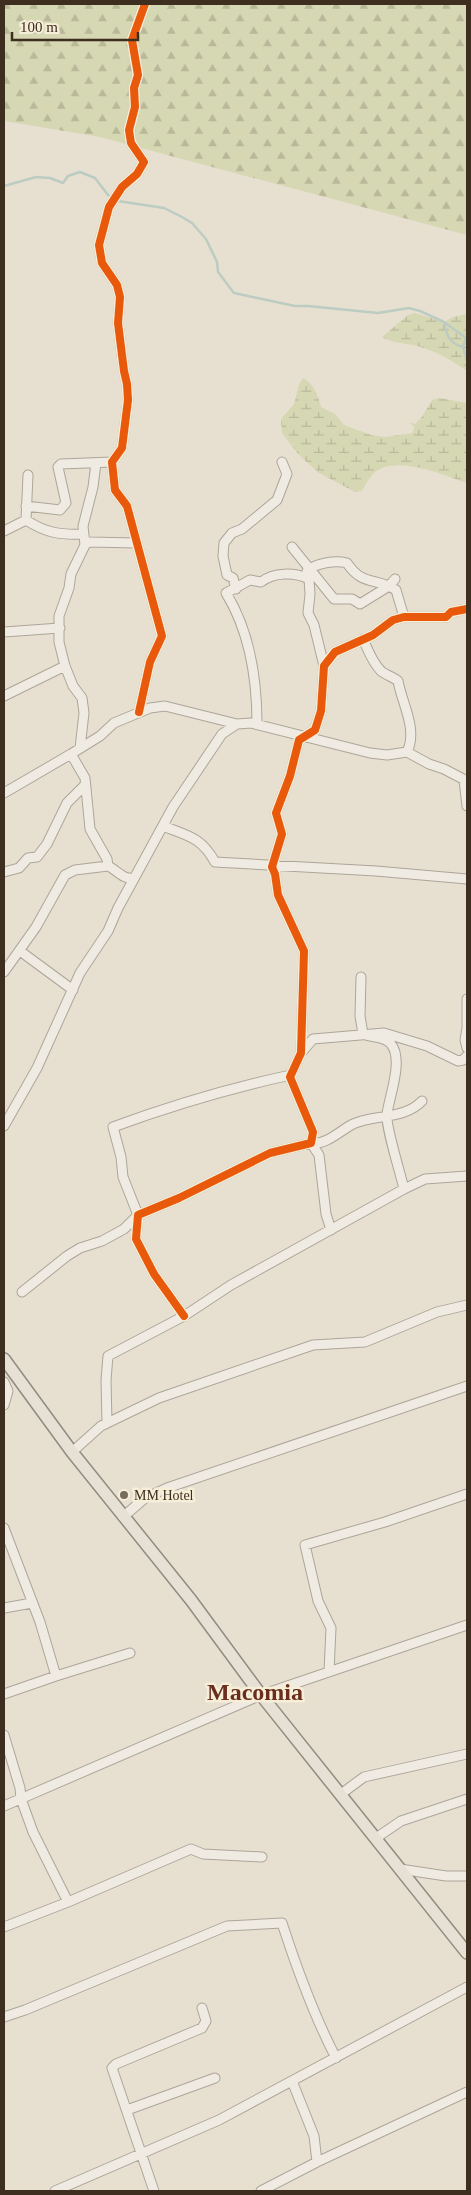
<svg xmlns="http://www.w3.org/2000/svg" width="471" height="2195" viewBox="0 0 471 2195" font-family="'Times New Roman',serif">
	<defs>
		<pattern id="forest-firs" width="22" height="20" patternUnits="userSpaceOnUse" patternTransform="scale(1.25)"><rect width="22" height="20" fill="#d6d7b3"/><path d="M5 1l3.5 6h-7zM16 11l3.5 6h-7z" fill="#b9b99a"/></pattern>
		<pattern id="wetland-marsh" width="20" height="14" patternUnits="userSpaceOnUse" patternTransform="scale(1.25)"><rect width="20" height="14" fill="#d6d7b3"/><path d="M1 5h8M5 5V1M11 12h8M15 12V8" fill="none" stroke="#b9b99a"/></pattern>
	</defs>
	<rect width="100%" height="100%" fill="#e7e0d1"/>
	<path fill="url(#forest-firs)" d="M4,4H467V235L100,137L4,121Z"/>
	<path fill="url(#wetland-marsh)" d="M415,313L444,322L453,317L467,314V371C451,360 436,351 417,346C405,343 392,343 382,337L408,315Z
		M303,378C315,385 318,396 321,407L335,414L344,425L371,435L385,437L413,433L414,426L408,422L415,424L421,418L432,400L439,398L467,403V483C444,475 393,453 373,474C368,479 365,485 362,491L355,492L319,473L298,454L282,433L281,419L294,404L299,384Z"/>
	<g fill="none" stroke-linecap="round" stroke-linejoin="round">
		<path stroke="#bcccc2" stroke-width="2.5" d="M4,186L36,177L50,178L63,183L68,176L80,172L95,178L108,195L118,201L164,208L182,217L192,223L206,239L217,262L218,272L234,293L295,306H308L378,313L409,308L420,311L444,322L466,338L463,347L467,361
			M444,323C447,336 449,343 463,347"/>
		<defs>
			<path id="minor" d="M26,506L60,510L66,503L58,467L61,464L112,462
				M26,520C46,533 60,535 83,534
				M4,531L26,520L28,475
				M85,545L83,526L93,487L96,463
				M292,547L334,599H352L360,604L389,586L395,579
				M307,571C316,563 335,560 347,563C362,586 375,577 396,590L404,617
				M236,589L233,578L227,575L223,556L224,543L232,533L242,529L277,500L287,474L282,462
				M4,632L60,628
				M363,639C368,650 372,662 381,671C386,675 393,677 398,681C402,704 418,729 407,752
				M4,696L65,666
				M139,712L150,662L162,636L127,506L115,490L112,462L122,448L128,400L127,384L124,371L118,323L120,297L117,285L102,263L99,245L109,207L122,187L137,174L144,162L131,143L129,130L135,107L134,88L138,75L132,40L145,4
				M257,724C257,679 250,632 226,593L250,580L261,582C274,572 294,572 309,579L310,594L308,613L314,625L324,666
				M80,748L84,713L82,698L73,686L65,666L59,642V616L69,588L71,574L85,545L89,542L137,543
				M71,754L100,736L114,723L150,708L165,706L237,724L251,723L370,753L387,755L407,752L429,764L444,769L467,781
				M464,780L467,806
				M4,793L71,754L85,778L90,829L107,859L108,866
				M163,826C188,836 201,837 215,862L376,871L467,879
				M4,872L19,868L28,858L37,857L47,844L67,803L85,785
				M20,951L73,990
				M4,972L36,927L65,875L75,870L108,866C117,870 123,880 134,878
				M361,977L360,1016L363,1034C372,1038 385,1036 391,1044C404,1060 389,1097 387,1114C385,1125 401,1175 404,1189
				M467,999V1025
				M467,1028L465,1040L467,1048
				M301,1053L313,1039L384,1033L427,1046L458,1061L463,1060L467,1056
				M4,1126L37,1068L80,973L108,931L118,908L173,807L222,734L237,724
				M311,1143C325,1146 341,1130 353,1124C375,1114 404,1120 422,1101
				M311,1143L319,1155L326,1214L331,1230
				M22,1292L67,1256L80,1248L102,1241L124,1229L138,1215L123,1177L121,1157L113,1127C170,1106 227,1089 286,1076L290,1077
				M184,1316L154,1274L136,1239L138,1215L179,1198L270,1153L311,1143L313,1132L290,1077L301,1053L304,951L278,895L275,874L272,867L282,834L276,813L290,776L299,740L315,730L321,711L324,666L335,652L373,635L393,620L404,617H446L451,612L467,609
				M4,1382L8,1391L4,1405
				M107,1423L106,1380L108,1356L184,1316L231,1285L404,1189L425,1179L467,1176
				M72,1452L101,1426L159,1398L313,1345L365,1342L437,1312L467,1305
				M123,1517L145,1498L167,1488L467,1386
				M4,1528L40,1622L56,1676L130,1653
				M4,1608L32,1603
				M329,1672L331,1628L318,1601L305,1545L385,1522L467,1494
				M4,1694L56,1676
				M4,1735L20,1788L21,1799L33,1832L68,1902
				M341,1794L364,1777L467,1754
				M4,1806L261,1695L467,1625
				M376,1838L401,1821L467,1799
				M400,1869L446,1876H467
				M4,1927L68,1902L191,1849L203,1854L262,1857
				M4,2017L25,2010L227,1926L282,1923C297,1969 313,2014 336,2058
				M292,2081L314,2136L317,2162
				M127,2110L215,2078
				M55,2191L219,2120L467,1987
				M154,2191L112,2068L116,2064L202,2028L206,2021L202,2008
				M261,2191L317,2162L467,2092"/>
			<path id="major" d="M4,1359L72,1452L191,1600L261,1695L467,1953"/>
		</defs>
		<use href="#minor" stroke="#ada599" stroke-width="11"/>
		<use href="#major" stroke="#928b80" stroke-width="14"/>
		<use href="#minor" stroke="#efebe3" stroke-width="9"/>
		<use href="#major" stroke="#e6e1d4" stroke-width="11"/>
		<defs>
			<path id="cycleway" d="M139,712L150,662L162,636L127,506L115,490L112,462L122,448L128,400L127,384L124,371L118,323L120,297L117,285L102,263L99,245L109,207L122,187L137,174L144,162L131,143L129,130L135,107L134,88L138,75L132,40L145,4
				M184,1316L154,1274L136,1239L138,1215L179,1198L270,1153L311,1143L313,1132L290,1077L301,1053L304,951L278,895L275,874L272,867L282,834L276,813L290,776L299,740L315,730L321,711L324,666L335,652L373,635L393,620L404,617H446L451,612L467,609"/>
		</defs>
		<use href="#cycleway" stroke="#f7eed8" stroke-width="11"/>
		<use href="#cycleway" stroke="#e8590c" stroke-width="8"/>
	</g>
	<circle fill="#786c5e" stroke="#f7eed8" stroke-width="2" cx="124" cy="1495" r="5"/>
	<g text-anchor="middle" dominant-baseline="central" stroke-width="5" stroke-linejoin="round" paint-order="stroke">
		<g font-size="14" fill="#3d2e20" stroke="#f7eed8" text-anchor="start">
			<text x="134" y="1495">MM Hotel</text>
		</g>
		<g font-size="24" font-weight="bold" fill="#6b2e1e" stroke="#f7eed8">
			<text x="255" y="1692">Macomia</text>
		</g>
	</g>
	<rect width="471" height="2195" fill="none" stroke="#3d2e20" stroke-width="10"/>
	<path d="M12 32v8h126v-8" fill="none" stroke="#3d2e20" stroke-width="2.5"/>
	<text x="20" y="32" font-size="15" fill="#3d2e20" stroke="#f7eed8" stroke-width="4" paint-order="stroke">100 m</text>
</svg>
